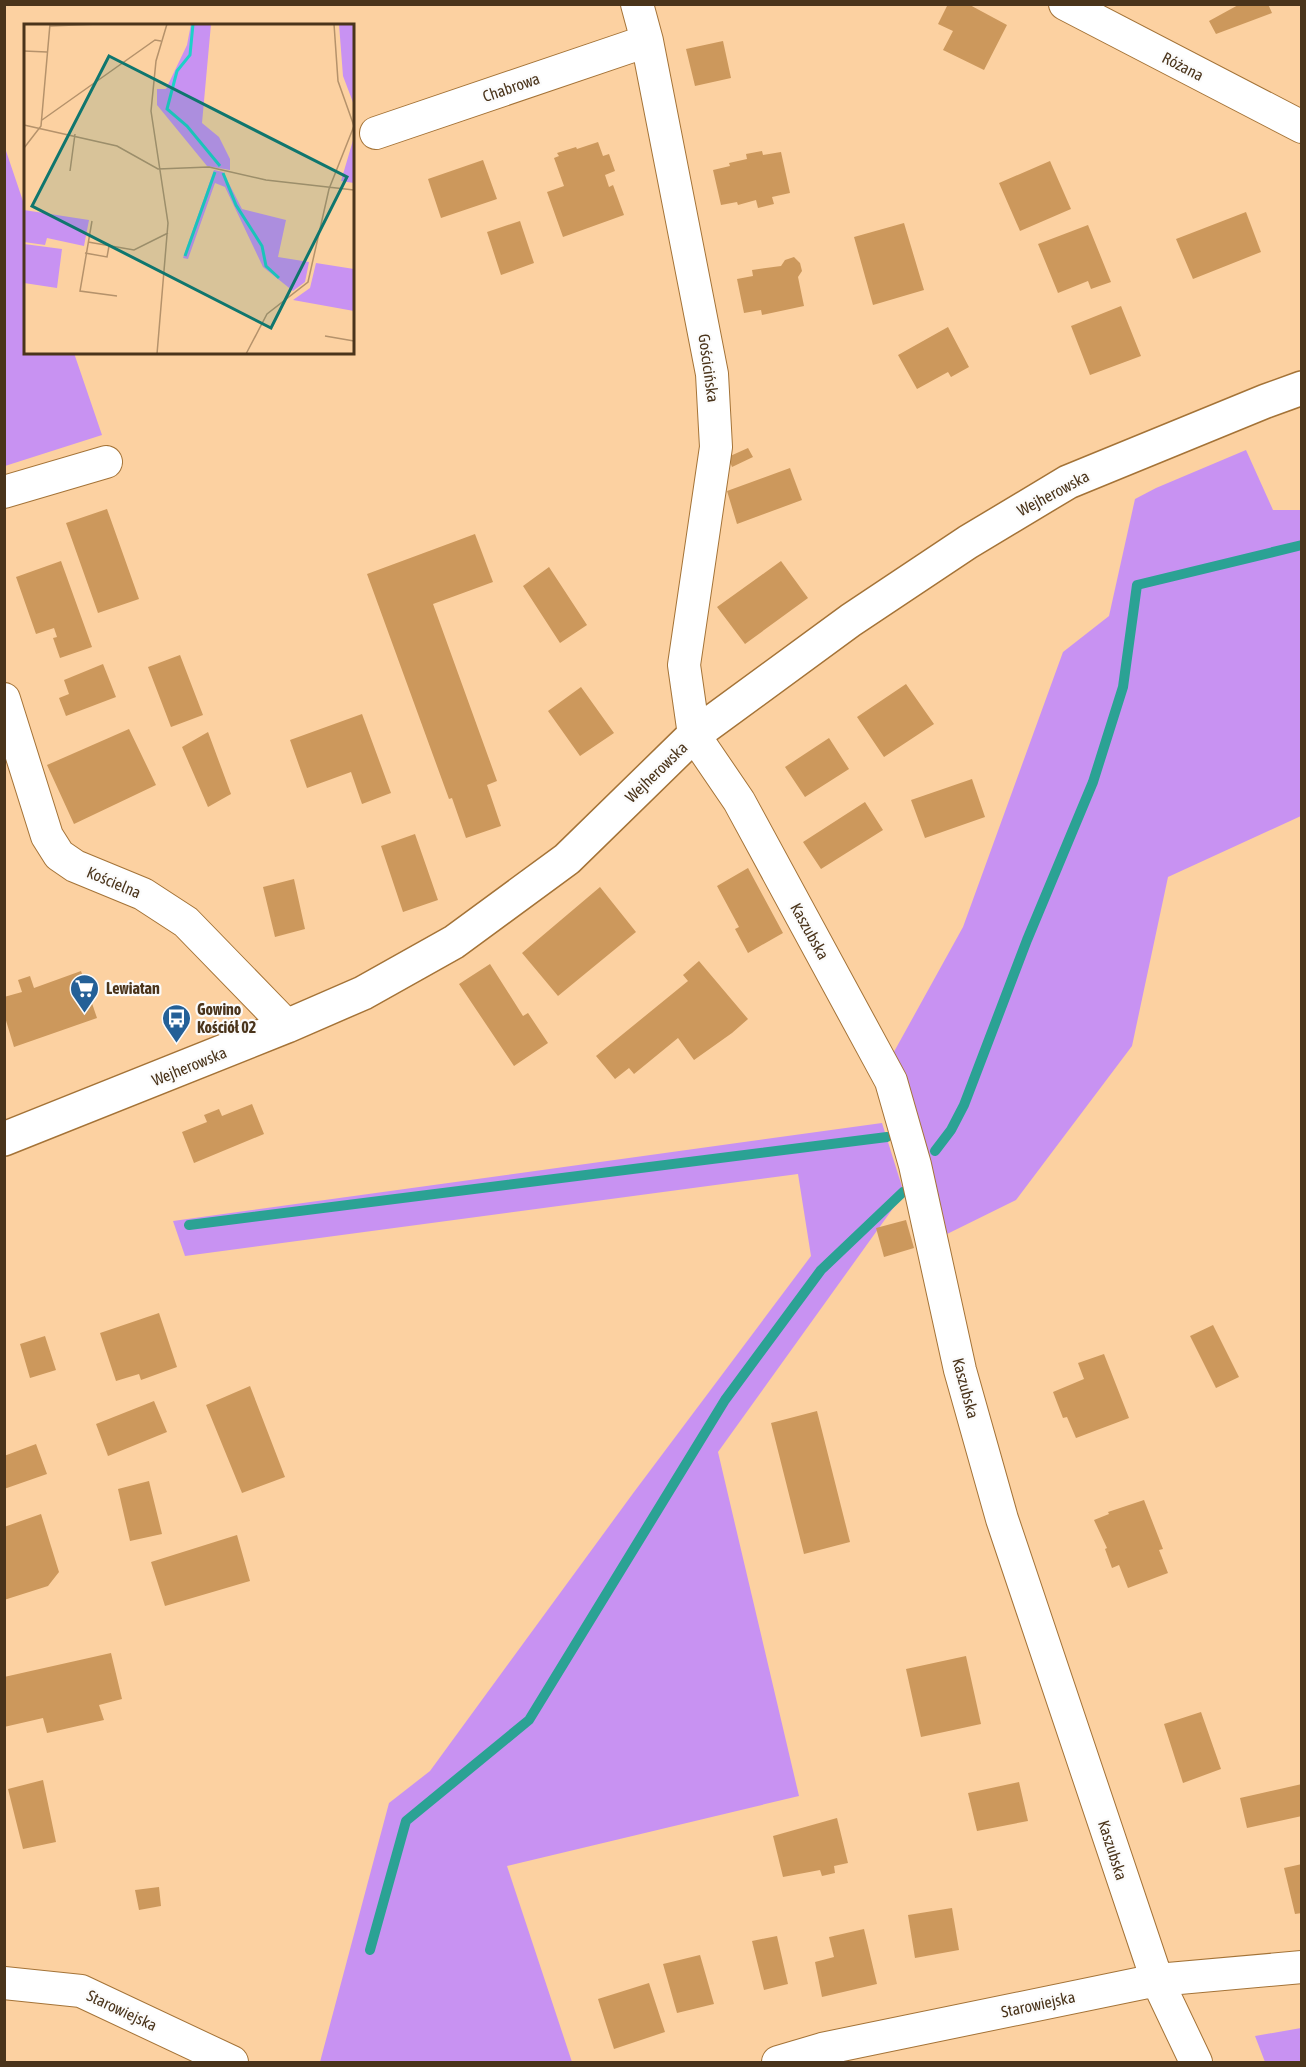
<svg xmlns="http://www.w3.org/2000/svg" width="1306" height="2067" viewBox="0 0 1306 2067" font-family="'Asap Condensed',sans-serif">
	<rect width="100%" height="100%" fill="#fcd1a1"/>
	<path fill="#c892f2" d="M4,145L25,207L26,352L74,353L102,435L5,466Z
		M1246,450L1273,510H1301V816L1168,877L1132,1046L1016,1200L943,1236L890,1059L963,927L1063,652L1109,616L1135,499L1156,488Z
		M882,1123L904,1193L718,1452L799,1796L507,1866L572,2062H320L389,1803L430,1771L634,1492L811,1256L798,1174L185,1256L173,1221Z
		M1301,2028V2062H1265L1255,2036Z"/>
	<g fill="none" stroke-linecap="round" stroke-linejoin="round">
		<path stroke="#2ba294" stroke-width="10" d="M935,1151L951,1130L964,1105L1027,940L1093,782L1123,687L1137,585L1302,545
			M189,1225L887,1137
			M370,1950L406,1821L529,1720L725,1400L821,1270L903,1192"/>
	</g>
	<path fill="#cc985c" d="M948,4H968L1007,25L984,70L943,50L953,31L938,24Z
		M1240,4H1268L1272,13L1216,34L1209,21Z
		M723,41L731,78L695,86L686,49Z
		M598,142L603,156L609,154L615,171L605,175L609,187L613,185L624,215L563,237L547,192L564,186L554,158L559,156L557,153L576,147L577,149Z
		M762,151L763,155L781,152L790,193L772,197L774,204L758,208L756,200L738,205L737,202L721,205L713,170L730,166L729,163L747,159L746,154Z
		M483,160L497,199L441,218L428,179Z
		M1050,161L1071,209L1020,231L999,183Z
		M1246,212L1261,252L1193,279L1176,239Z
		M520,221L534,263L501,275L487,232Z
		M904,223L924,290L873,305L854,237Z
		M1088,225L1111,282L1091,289L1088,281L1058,293L1038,244Z
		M794,257L800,263L802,271L798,277L804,306L762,315L761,310L744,313L737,279L753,276L752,270L781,266L785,260Z
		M1121,306L1141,356L1090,375L1071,326Z
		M948,327L969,367L951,377L948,372L917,389L898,355Z
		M748,448L753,457L732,467L728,457Z
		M790,468L802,500L737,524L727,491Z
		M107,509L139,599L98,613L66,523Z
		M475,534L493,582L433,604L497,781L487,785L501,826L466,838L452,798L449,799L367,574Z
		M61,561L92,647L60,658L53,638L57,637L54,628L36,634L16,577Z
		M781,561L808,598L745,644L717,607Z
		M549,567L587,625L560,643L523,586Z
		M180,655L203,715L171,727L148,667Z
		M103,664L116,697L66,716L59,698L69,694L64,680Z
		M906,684L934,724L884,757L857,717Z
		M581,687L614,733L580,756L548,711Z
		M362,714L391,793L362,804L351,772L307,788L290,740Z
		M129,729L156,785L74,824L47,765Z
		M208,732L231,794L208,807L182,747Z
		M829,738L849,769L805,797L785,767Z
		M972,779L985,817L925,838L911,800Z
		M865,802L883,830L821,869L803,842Z
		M415,834L438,900L403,912L381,846Z
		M748,868L783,933L748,953L735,929L739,927L717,886Z
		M294,879L305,929L275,937L263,887Z
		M600,887L636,932L558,996L522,953Z
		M699,961L748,1019L732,1033L694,1060L678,1038L634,1074L629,1068L615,1079L596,1056L688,981L683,975Z
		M490,964L523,1016L528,1013L548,1043L514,1066L459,984Z
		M81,971L97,1018L14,1047L4,1014V997L22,992L18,980L30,976L34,988Z
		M252,1104L264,1134L194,1163L182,1132L207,1122L204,1115L219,1109L222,1116Z
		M906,1220L914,1248L884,1257L876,1228Z
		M159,1313L177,1367L141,1380L139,1374L116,1381L100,1333Z
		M1213,1325L1239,1377L1216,1388L1190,1336Z
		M45,1336L56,1370L30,1378L20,1344Z
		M1104,1354L1129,1418L1076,1438L1067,1417L1063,1418L1053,1392L1084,1379L1078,1363Z
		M250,1386L285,1477L242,1493L206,1405Z
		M154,1401L167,1432L108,1456L96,1424Z
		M817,1411L850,1542L804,1554L771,1423Z
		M36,1444L47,1474L4,1489V1456Z
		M149,1481L162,1534L130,1541L118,1489Z
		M1144,1500L1163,1549L1159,1550L1168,1573L1128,1588L1119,1565L1112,1568L1105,1549L1107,1548L1094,1520L1109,1514L1108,1512Z
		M41,1514L59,1572L48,1586L4,1600V1527Z
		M237,1535L250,1581L165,1606L151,1562Z
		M111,1653L122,1699L99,1705L104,1720L47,1733L43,1718L4,1727V1677Z
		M966,1656L981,1724L921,1737L906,1669Z
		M1201,1712L1221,1769L1183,1783L1164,1724Z
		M43,1780L56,1842L23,1849L8,1789Z
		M1019,1782L1028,1821L977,1831L968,1793Z
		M1302,1784V1816L1247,1828L1240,1798Z
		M837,1818L848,1863L834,1866L835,1873L822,1876L820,1870L783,1877L773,1836Z
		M1302,1864V1913L1295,1914L1284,1868Z
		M159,1887L161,1906L139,1910L135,1890Z
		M952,1908L959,1950L915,1958L908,1915Z
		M864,1929L877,1984L822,1997L815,1962L834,1957L829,1937Z
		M777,1936L788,1984L764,1990L752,1941Z
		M700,1955L714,2004L677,2013L663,1964Z
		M649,1983L665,2032L614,2049L598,1999Z"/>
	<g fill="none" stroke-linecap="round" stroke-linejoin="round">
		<defs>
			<path id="minor" d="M637,4L647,41L712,374L716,447L684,665L694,735L739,801L891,1081L915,1165L960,1370L1002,1519L1157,1980L1196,2062
				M1065,4L1302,127
				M376,133L647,41
				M4,492L106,462
				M4,699L47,836L59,855L75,866L143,894L186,922L287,1026
				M4,1983L81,1991L232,2062
				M778,2062L822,2049L1157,1980L1302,1967"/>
			<path id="tertiary" d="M4,1139L287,1026L363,993L454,942L567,859L694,735L851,620L968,542L1068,482L1266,401L1302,388"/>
		</defs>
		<use href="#minor" stroke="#a47337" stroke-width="34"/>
		<use href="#tertiary" stroke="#a47337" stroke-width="36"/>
		<use href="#minor" stroke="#fff" stroke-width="32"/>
		<use href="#tertiary" stroke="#fff" stroke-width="33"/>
	</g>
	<defs>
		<symbol id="supermarket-pin" viewBox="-11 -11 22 30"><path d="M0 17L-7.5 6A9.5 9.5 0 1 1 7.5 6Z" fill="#246097" stroke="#fbfbfb"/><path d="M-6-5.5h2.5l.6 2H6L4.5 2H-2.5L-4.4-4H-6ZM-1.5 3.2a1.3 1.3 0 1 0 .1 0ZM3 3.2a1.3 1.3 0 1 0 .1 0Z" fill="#fff"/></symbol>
		<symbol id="bus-pin" viewBox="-11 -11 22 30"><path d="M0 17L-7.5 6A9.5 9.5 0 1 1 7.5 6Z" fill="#246097" stroke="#fbfbfb"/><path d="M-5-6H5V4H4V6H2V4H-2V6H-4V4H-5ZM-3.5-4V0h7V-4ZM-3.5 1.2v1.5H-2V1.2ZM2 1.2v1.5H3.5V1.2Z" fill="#fff"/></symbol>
	</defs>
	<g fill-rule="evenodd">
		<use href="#supermarket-pin" x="68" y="972" width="33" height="45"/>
		<use href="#bus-pin" x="160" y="1002" width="33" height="45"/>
	</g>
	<g text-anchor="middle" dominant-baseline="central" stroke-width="4.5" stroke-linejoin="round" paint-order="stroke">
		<g font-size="16" fill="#4a341b" stroke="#fbfbfb">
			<text transform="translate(1183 66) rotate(27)">Różana</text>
			<text transform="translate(511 87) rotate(-19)">Chabrowa</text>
			<text transform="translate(709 368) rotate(82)">Gościcińska</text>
			<text transform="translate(1053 493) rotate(-28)">Wejherowska</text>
			<text transform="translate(656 772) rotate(-44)">Wejherowska</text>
			<text transform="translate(114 882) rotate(23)">Kościelna</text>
			<text transform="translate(810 931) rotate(61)">Kaszubska</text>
			<text transform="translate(189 1066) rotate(-22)">Wejherowska</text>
			<text transform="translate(966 1388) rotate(75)">Kaszubska</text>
			<text transform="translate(1113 1850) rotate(72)">Kaszubska</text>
			<text transform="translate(1038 2004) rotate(-12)">Starowiejska</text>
			<text transform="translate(122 2010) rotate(25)">Starowiejska</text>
		</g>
		<g font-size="16" font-weight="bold" fill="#4a341b" stroke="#fbfbfb" text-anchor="start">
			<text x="106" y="988">Lewiatan</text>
			<text x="197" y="1009">Gowino<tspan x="197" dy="18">Kościół 02</tspan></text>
		</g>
	</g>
	<g transform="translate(24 24)">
		<rect width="330" height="330" fill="#fcd1a1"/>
		<path d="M167,0H187L178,99L195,113L206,135V146L183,142L133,81V65H142L163,21ZM315,0H330V81L319,52ZM330,113V159L317,157ZM190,146L199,148L218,185L262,196L254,233L285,238L281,258L269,267L239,243L201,163L191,159L164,235L159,234ZM0,186L65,196L60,222L23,214L21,221L0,218ZM0,220L38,225L33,264L0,259ZM292,239L330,245V287L269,276L286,264Z" fill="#c892f2"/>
		<path fill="none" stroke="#1ed1c8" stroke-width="3" d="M169,0L166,31L153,47L143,85L163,102L196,142M199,149L212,181L238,222L242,242L255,254M161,232L191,148"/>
		<path fill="none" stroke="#b5926b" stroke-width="1.5" d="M26,2L75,0M0,27L23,28M18,96L131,16L137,17M0,101L93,122L134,145L185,143L242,156L330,166M0,124L17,102L26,0M46,147L51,110M68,197L56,267L93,272M64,218L110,226L144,209M61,229L83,233L85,222M301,312L330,317M133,330L144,199L127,87L132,37L143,0M222,330L243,290L284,258L305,165L330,102L314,57L310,0"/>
		<path fill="#0f766e" fill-opacity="0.15" stroke="#0f766e" stroke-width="3" d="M85,32L323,153L247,304L8,182Z"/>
		<rect width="330" height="330" fill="none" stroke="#4a341b" stroke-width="3"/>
	</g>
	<rect width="1306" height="2067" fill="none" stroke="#4a341b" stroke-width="12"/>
</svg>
